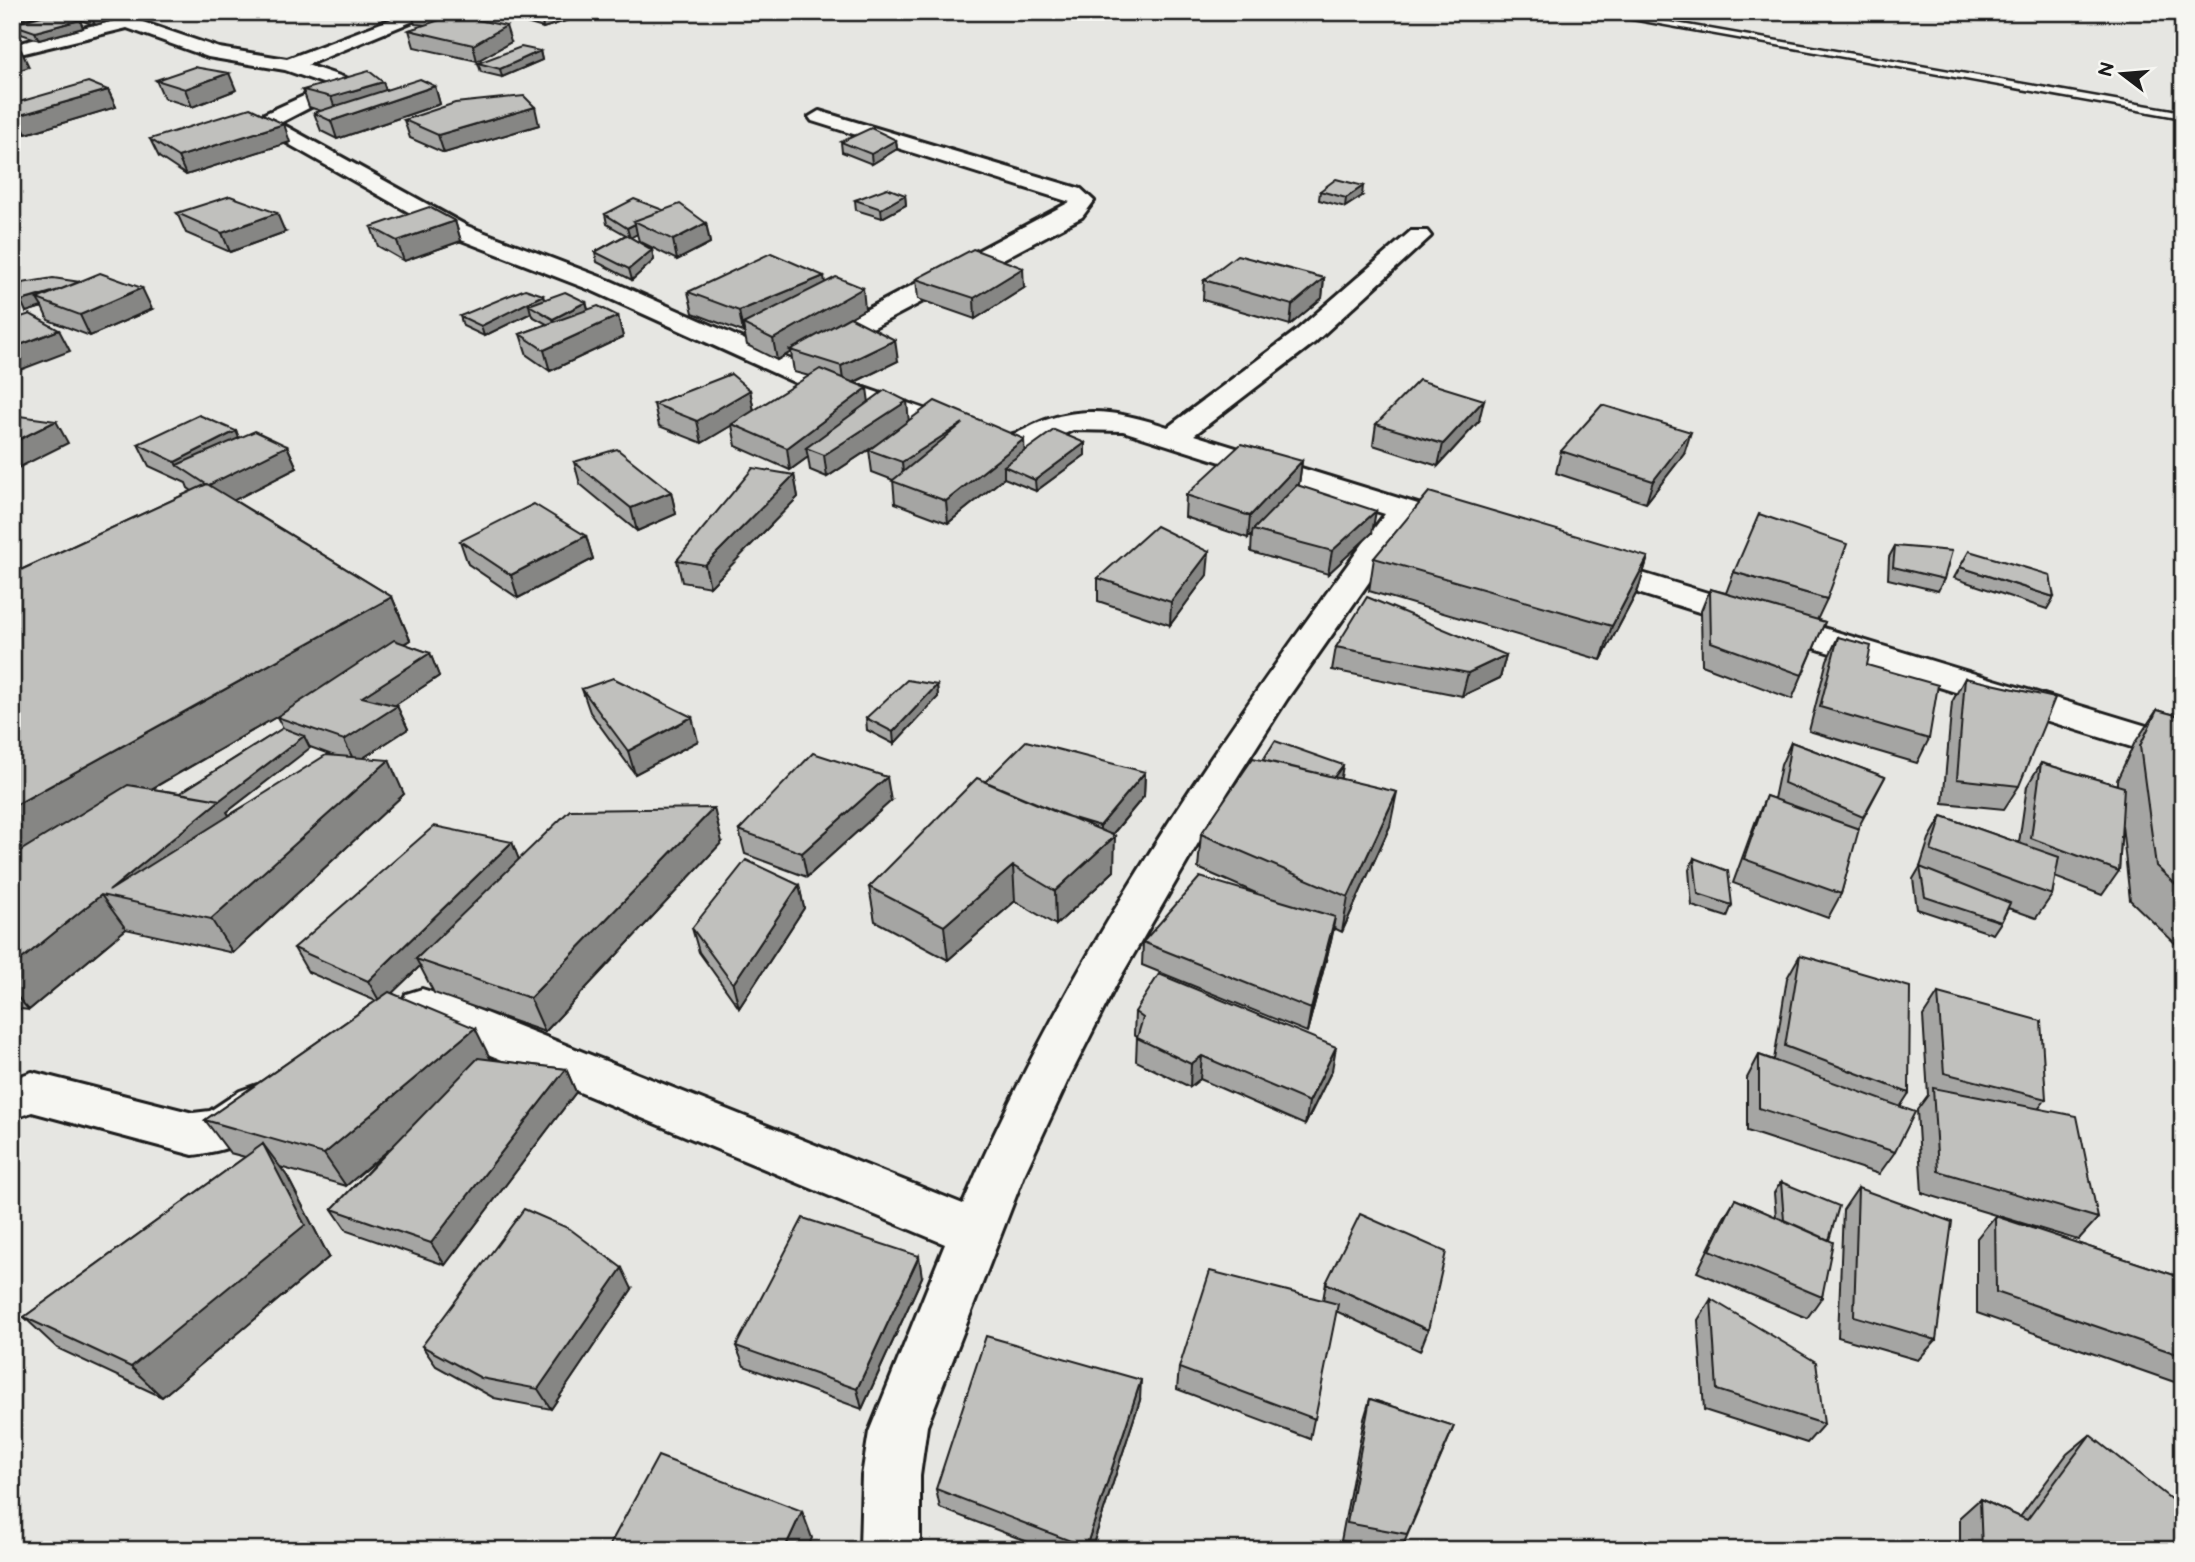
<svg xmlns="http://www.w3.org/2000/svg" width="2195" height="1562" viewBox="0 0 2195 1562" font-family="'Balsamiq Sans',sans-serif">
	<rect width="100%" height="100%" fill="#f6f6f2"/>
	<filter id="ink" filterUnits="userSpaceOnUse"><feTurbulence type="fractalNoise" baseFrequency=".0143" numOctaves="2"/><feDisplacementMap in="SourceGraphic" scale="14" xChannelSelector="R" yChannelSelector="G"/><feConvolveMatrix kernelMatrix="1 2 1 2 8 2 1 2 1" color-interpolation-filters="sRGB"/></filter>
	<g filter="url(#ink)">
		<path fill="#e6e6e2" d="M12,12H2183V1550H12Z"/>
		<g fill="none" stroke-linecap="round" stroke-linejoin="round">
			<defs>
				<path id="lane" d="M1593,12H1613L2183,112V118Z"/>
				<path id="street" d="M410,12H435L307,65L352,80L355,84L280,123L467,226L611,281L816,371L1002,436C1020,435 1032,424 1049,419C1090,405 1128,414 1168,427L1296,331L1411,231H1427L1431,236L1314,343L1194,435L1473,521L1478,528L1473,535L1462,537L1411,522L1287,699L1227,793L1117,983L1069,1078L1024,1175L927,1426L920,1476V1550H860L862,1476L869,1432L945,1244L406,1020L400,1007L406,994L422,989L438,994L963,1204C1069,955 1224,730 1385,514L1123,431L1073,430L1031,449L1000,454L796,383L593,291L451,236L262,129L259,125L264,114L328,85L285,70L208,57L127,28L12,56V45L128,17L219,48L287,59Z
					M819,111L1081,189L1094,201L1082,217L825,353H807L803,347L807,341L1070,202L812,121L809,117Z
					M1589,557L2183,737V763L1577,574L1573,567L1577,560Z
					M32,1072L193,1113L210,1111L240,1091L257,1085L274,1091L281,1105C265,1138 228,1151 193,1155L32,1112L12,1119V1079Z"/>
			</defs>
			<use href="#lane" stroke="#1c1c1c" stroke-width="5"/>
			<use href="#street" stroke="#1c1c1c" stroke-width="6"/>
			<use href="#lane" fill="#f6f6f2" fill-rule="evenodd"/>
			<use href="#street" fill="#f6f6f2" fill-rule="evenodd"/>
		</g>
		<path fill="#a5a5a3" stroke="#1c1c1c" stroke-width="2" fill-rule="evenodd" d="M12,12H51L52,13L63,14L62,12H136V14L95,25L80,20L83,28L39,40L15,32L14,30L12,31Z
			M384,12H409L401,17L385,15Z
			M508,12H574L575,18L543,28L509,18Z
			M412,15L459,16L511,42L477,61L414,47L409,30L426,25L415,24Z
			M540,51L542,60L502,77L481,72L478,63Z
			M156,80L236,90L192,107L164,98Z
			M383,82L386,90L435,86L440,104L337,139L321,131L314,113L321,111L309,107L303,90Z
			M108,90L116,107L26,134L12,128V104Z
			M404,120L539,125L444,153L410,138Z
			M150,139L290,142L186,175L159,157Z
			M896,140L897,149L872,164L842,152L841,142Z
			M1320,191L1362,196L1345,207L1319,200Z
			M905,195L906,205L882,218L856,210L855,200Z
			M663,210L706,223L710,243L677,260L639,241L637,234L630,237L652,250L654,260L632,280L597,262L595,252L626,235L607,224L605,214Z
			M177,213L285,232L230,252L186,233Z
			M455,221L461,241L404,261L378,246L371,227Z
			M1324,278L1322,298L1290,325L1203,300L1204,280Z
			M916,279L1024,288L975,319L918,299Z
			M22,283L152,309L90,336L48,320L42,307L26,312Z
			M825,283L865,309L850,317L898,361L853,383L869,402L909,421L1024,452L1085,443V455L1036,491L1004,478L948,523L895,503L893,480L872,472L869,450L876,445L827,477L810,470L808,457L790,470L736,446L732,425L702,443L659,426L654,404L750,390L754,411L809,376L794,372L791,352L777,360L747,345L744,331L743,332L693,313L688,292Z
			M544,300L586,302L588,310L618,316L623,337L550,371L527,355L520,334L547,324L532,316L531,313L484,336L463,326L460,316Z
			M1479,421L1438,466L1373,445L1376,424Z
			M236,431L239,438L287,446L297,468L234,500L392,597L410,640L404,644L430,653L439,676L395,705L397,706L408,729L363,758L404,794L233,953L126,929L29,1010L12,1008V574L192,491L188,488L186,483L149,466L138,444ZM283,713L277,717L283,728L180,793L152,789ZM310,747L332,755L229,815L227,812Z
			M1561,451L1684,454L1646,503L1556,473Z
			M1302,461L1299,484L1298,485L1372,533L1328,574L1251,552L1252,534L1248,538L1185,517L1186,495Z
			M574,462L671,492L676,514L637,531L580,484Z
			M794,475L798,497L710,587L682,582L677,560Z
			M586,536L593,559L518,598L468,564L460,541Z
			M1895,546L1944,579L1938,591L1888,579L1889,557Z
			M1648,557L1638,590L1601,660L1369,591L1374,558Z
			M1960,567L2054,597L2047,609L1954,578Z
			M1734,572L1827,599L1817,620L1825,622L1792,699L1702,665L1701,611L1710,589L1726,593Z
			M1207,575L1170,625L1098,601V578Z
			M1838,637L1867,665L1929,739L1917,763L1809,731L1827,660Z
			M1336,647L1506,655L1500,678L1462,696L1332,670Z
			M1965,678L2019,786L2004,809L1943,803L1952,702Z
			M937,685L938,697L894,744L867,730L866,718Z
			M582,689L698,741L635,774L590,712Z
			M2157,710L2183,717V951L2130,900L2122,825L2119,871L2102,895L2055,877L2052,895L2036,918L2008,908L2001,922L1993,934L1917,909L1913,879L1920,867L1929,839L1942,816L2019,843L2027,786L2041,763L2117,785V780L2134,744Z
			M1791,742L1885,777L1858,828L1841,894L1828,918L1733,883L1756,820L1766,796L1774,799L1781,765Z
			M1263,760L1343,765L1340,778L1390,826L1342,932L1334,928L1331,941L1307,1032L1142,965L1143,942L1256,893L1198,868L1201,834Z
			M1145,772L1144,796L1112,835L1114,871L1056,925L1015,901L948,960L875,921L869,887L985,782Z
			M891,801L807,877L745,854L739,830Z
			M512,842L519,860L722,842L545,1032L434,993L420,966L392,993L491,1060L566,1069L576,1092L445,1265L347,1231L332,1209L392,1146L346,1186L280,1167L287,1176L329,1257L162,1397L57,1348L24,1317L245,1157L230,1153L205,1120L376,1001L308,972L294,948Z
			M1694,858L1732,905L1727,917L1692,906L1689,870Z
			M799,885L804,908L739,1008L699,952L692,928Z
			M1800,955L1909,1093L1900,1107L1895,1152L1879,1174L1747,1131V1078L1759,1055L1774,1060L1787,978Z
			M1938,993L2046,1099L2039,1108L2098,1218L2078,1240L1922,1193L1917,1110L1928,1095L1923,1016Z
			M1135,1012L1332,1070L1305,1125L1200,1079L1190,1087L1136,1061L1137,1037L1134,1035Z
			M1781,1182L1829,1240L1822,1297L1807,1318L1697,1272L1722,1221L1735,1199L1776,1217L1774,1193Z
			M1858,1188L1936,1340L1918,1360L1838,1337L1843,1210Z
			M1995,1216L2183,1278V1385L1977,1313V1238Z
			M922,1277L862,1409L744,1366L736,1346Z
			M1326,1283L1428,1330L1420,1351L1336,1311L1310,1439L1177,1389L1179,1368L1323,1300Z
			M632,1289L551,1409L494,1398L436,1366L422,1346Z
			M1711,1299L1824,1424L1807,1443L1704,1410L1698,1320Z
			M1370,1399L1454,1426L1401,1550H1388L1341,1541L1364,1419Z
			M1140,1400L1091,1550H1049L940,1508L936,1489Z
			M2090,1435L2178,1550H1960V1517L1980,1499L2020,1517L2067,1454Z"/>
		<path fill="#868684" stroke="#1c1c1c" stroke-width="2" d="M51,12L55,20L12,24V22Z
			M89,12H136V14L95,25Z
			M400,12H409L401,17Z
			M446,12H469L436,26L433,18Z
			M540,12H574L575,18L543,28Z
			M80,20L83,28L39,40L35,32Z
			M506,26L511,42L477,61L473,45Z
			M21,50L29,67L12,73V53Z
			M540,51L542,60L502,77L500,69Z
			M229,73L236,90L192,107L185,89Z
			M383,82L389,99L337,115L331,97Z
			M435,86L440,104L337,139L331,121Z
			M108,90L116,107L26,134L17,116Z
			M535,107L539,125L444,153L438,135Z
			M284,124L290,142L186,175L178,157Z
			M896,140L897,149L872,164L871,154Z
			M1363,186L1362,196L1345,207L1346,198Z
			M905,195L906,205L882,218L881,209Z
			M277,213L285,232L230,252L222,233Z
			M455,221L461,241L404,261L397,241Z
			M706,223L710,243L677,260L673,240Z
			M635,224L637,234L630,238L627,228Z
			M652,250L654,260L632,280L629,269Z
			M1023,268L1024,288L975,319L974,298Z
			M824,276L827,297L743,324L744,331L743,332L739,311Z
			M1324,278L1322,298L1290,325L1292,305Z
			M87,283L37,299L42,307L26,312L21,301Z
			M142,288L152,309L90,336L80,315Z
			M863,288L865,309L792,351L790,350L791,352L777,360L773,339Z
			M543,295L546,306L529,305L531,313L484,336L481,326Z
			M586,302L589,313L556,330L553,319Z
			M618,316L623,337L550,371L544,350Z
			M59,330L70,351L12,373V348Z
			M895,340L898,361L844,387L841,366Z
			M867,388L870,410L806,448L808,457L790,470L787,448Z
			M750,390L754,412L702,443L697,421Z
			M1484,400L1479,421L1438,466L1443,444Z
			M907,401L909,423L827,477L824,455Z
			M56,421L68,443L12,471V443Z
			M963,423L904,485L902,462Z
			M236,431L246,453L177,466L175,462Z
			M1691,432L1684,454L1646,503L1653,481Z
			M1024,439L1025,461L1004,466V478L948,523L946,501Z
			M1085,443V455L1036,491L1035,480Z
			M287,446L297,468L219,508L208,485Z
			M1302,461L1299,484L1256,530H1253L1252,534L1248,538L1250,516Z
			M794,475L798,497L710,587L705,565Z
			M671,492L676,514L637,531L631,508Z
			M1376,511L1372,533L1328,574L1332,551Z
			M12,520L20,534L12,538Z
			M586,536L593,559L518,598L511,575Z
			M1209,552L1207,575L1170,625L1171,602Z
			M1648,557L1638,590L1601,660L1612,626Z
			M392,597L410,640L12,869V807Z
			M430,653L439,676L373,720L362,697Z
			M1506,655L1500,678L1462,696L1468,673Z
			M937,685L938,697L894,744L893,732Z
			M397,706L408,729L355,763L344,740Z
			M692,717L698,741L635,774L628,751Z
			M304,736L310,748L227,812L240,834L109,891L220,800Z
			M389,760L404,794L233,953L211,919Z
			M1343,765L1341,777L1317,809L1319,797Z
			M1145,772L1144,796L1100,849V826Z
			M887,777L891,801L807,877L802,853Z
			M1397,792L1390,826L1342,932L1348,897Z
			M714,808L722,842L545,1032L530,998Z
			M1115,836L1114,871L1056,925L1055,891Z
			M512,842L521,865L416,959L420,966L381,1004L368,981Z
			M1013,866L1015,901L948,960L944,926Z
			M799,885L804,908L739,1008L733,984Z
			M101,895L126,929L29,1010L12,991V967Z
			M1335,917L1331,941L1307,1032L1311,1009Z
			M475,1028L492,1062L346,1186L324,1154Z
			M1336,1047L1332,1070L1305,1125L1309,1102Z
			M1202,1056L1200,1079L1190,1087L1191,1064Z
			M566,1069L576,1092L445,1265L431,1243Z
			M263,1144L287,1176L329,1257L162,1397L131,1367Z
			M919,1256L922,1277L862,1409L857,1389Z
			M622,1268L632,1289L551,1409L538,1389Z
			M1141,1380L1140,1400L1091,1550H1087L1086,1547Z
			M802,1511L812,1538L807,1550H784Z"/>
		<path fill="#c0c0bd" stroke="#1c1c1c" stroke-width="2" d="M12,12H50L12,22Z
			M56,12L80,20L35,32L12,24Z
			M420,12H446L433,18L412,15Z
			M455,15L506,26L473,45L409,30Z
			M521,47L540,51L500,69L478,63Z
			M12,49L21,50L12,53Z
			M194,67L229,73L185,89L156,80Z
			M369,71L383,82L331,97L303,90Z
			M420,79L435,86L331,121L314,113Z
			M88,82L108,90L17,116L12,114V104Z
			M524,96L535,107L438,135L404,120L455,103Z
			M250,108L284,124L178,157L150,139Z
			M871,128L896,140L871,154L841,142Z
			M1336,179L1363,186L1346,198L1320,191Z
			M887,188L905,195L881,209L855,200Z
			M230,196L277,213L222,233L177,213Z
			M634,199L663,210L634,221L635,224L627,228L605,214Z
			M680,204L706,223L673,240L634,221Z
			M429,207L455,221L397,241L371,227Z
			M626,235L652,250L629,269L595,252Z
			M973,249L1023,268L974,298L916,279Z
			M771,253L824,276L739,311L688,292Z
			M1237,255L1324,278L1292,305L1204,280Z
			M100,273L142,288L80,315L37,299Z
			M836,277L863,288L773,339L743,324Z
			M53,278L80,282L59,290L21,301L22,283Z
			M525,289L543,295L481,326L460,316Z
			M565,292L586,302L553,319L529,305Z
			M598,306L618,316L544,350L520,334Z
			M30,314L59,330L12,348V320Z
			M850,317L895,340L841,366L790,350Z
			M820,369L867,388L787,448L732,424Z
			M731,374L750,390L697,421L654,404Z
			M1419,380L1484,400L1443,444L1376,424Z
			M885,390L907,401L824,455L806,448Z
			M935,401L1024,439L946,501L892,481L963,423L902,462L869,450Z
			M1602,405L1691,432L1653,481L1561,451Z
			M12,415L56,421L12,443Z
			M199,415L236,431L175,462L138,444Z
			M1054,430L1085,443L1035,480L1004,466Z
			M255,431L287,446L209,485L206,484L177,465Z
			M1241,444L1302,461L1250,516L1186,495Z
			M617,449L671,492L631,508L574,462Z
			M753,468L794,475L705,565L677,560Z
			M207,484L392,597L12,807V574Z
			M1297,485L1376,511L1332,551L1253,530Z
			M1429,492L1648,557L1612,626L1374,558Z
			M534,504L586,536L511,575L460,541Z
			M1759,514L1847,544L1827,599L1734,572Z
			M1156,526L1209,552L1171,602L1098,578Z
			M1895,546L1952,551L1944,579L1893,567Z
			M1969,551L2050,575L2054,597L1960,567Z
			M1710,589L1825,622L1802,675L1711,642Z
			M1367,597L1506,655L1468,673L1336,647Z
			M1838,637L1871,646L1867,665L1938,685L1929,739L1820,707Z
			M394,640L430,653L362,697L397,706L344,740L277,717Z
			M613,678L692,717L628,751L582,689Z
			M1965,678L2055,698L2019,786L1957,779Z
			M907,680L937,685L893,732L866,718Z
			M2157,710L2183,717V891L2156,866L2140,746Z
			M283,728L304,736L220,800L180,793Z
			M1026,741L1145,772L1100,826L1063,815L985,782Z
			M1275,741L1343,765L1334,777L1263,760Z
			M1791,742L1885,777L1863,817L1784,783Z
			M813,753L887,777L802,853L739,830Z
			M326,755L389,760L211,919L101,895L12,967V856L128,785L220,800L109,891Z
			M1253,758L1397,792L1348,897L1201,834Z
			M2041,763L2124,787L2119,871L2031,838Z
			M977,778L1115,836L1055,891L1013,866L944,926L869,887Z
			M1766,796L1859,829L1841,894L1744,859Z
			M714,808L530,998L416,959L570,810Z
			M1942,816L2059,857L2052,895L1931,851Z
			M434,826L512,842L368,981L294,948Z
			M1694,858L1728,871L1732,905L1698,894Z
			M746,860L799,885L733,984L692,928Z
			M1920,867L2010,903L2001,922L1925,897Z
			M1200,877L1335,917L1311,1009L1143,942Z
			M1800,955L1910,987L1909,1093L1785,1046Z
			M1159,974L1336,1047L1309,1102L1202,1056L1191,1064L1137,1038L1143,1018L1135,1012Z
			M389,992L475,1028L324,1154L205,1120Z
			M1938,993L2041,1021L2046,1099L1944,1073Z
			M1759,1055L1915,1112L1895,1152L1759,1108Z
			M478,1058L566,1069L431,1243L332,1209Z
			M1933,1088L2077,1116L2098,1218L1938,1171Z
			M263,1144L305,1225L131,1367L24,1317Z
			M1781,1182L1839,1206L1829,1240L1784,1220Z
			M1858,1188L1952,1222L1936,1340L1854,1316Z
			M1735,1199L1833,1242L1822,1297L1710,1250Z
			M524,1209L570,1229L622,1268L538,1389L481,1378L422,1346Z
			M1360,1214L1446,1252L1428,1330L1326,1283Z
			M1995,1216L2183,1278V1356L1996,1292Z
			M803,1218L919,1256L857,1389L736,1346Z
			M1210,1271L1338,1304L1315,1419L1179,1368Z
			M1711,1299L1816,1362L1824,1424L1717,1390Z
			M986,1336L1141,1380L1086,1547L936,1489Z
			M1370,1399L1454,1426L1407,1534L1347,1523Z
			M2090,1435L2172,1500L2178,1550H1982L1980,1499L2027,1520Z
			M658,1456L802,1511L784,1550H607Z"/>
	</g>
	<rect width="2195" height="1562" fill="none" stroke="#f6f6f2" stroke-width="42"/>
	<rect x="21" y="21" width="2153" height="1520" fill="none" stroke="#1c1c1c" stroke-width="2.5" filter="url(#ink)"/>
	<g transform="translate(2122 74) rotate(286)" stroke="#f6f6f2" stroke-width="5" paint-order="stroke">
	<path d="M0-5L12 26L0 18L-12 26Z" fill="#1c1c1c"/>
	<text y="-10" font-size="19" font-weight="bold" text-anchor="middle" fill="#1c1c1c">N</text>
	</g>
</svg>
